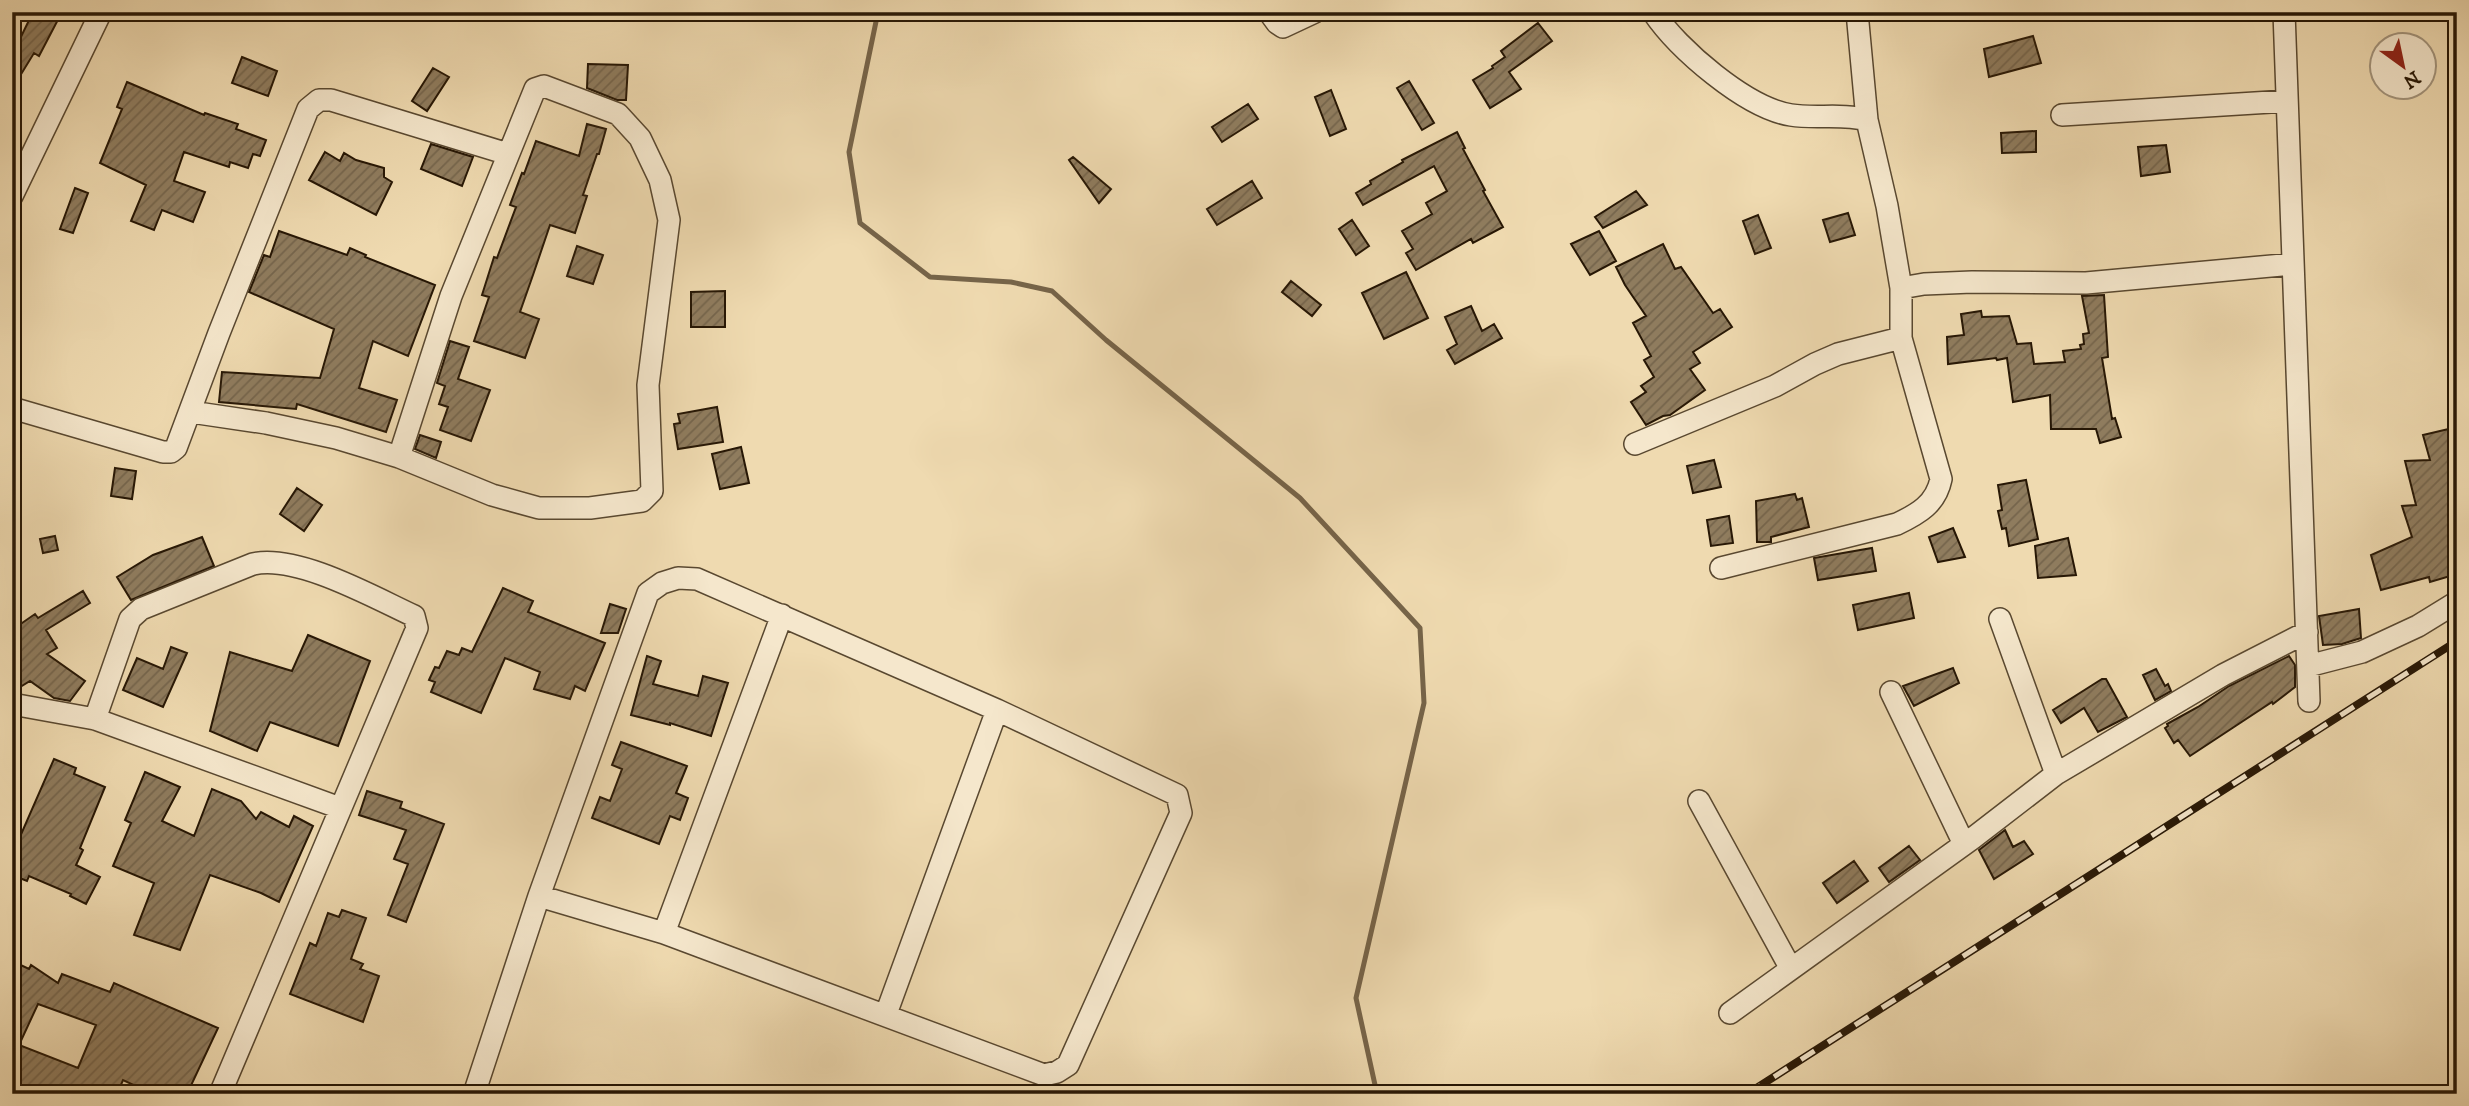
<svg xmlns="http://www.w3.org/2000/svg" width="2469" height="1106" viewBox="0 0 2469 1106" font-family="'IM FELL DW Pica',serif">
	<defs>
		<pattern id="building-hatch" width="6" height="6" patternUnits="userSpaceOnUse" patternTransform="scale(1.75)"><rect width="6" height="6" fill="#8f7c5e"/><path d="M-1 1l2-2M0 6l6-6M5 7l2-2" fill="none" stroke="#75654c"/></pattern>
	</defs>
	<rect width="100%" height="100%" fill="#efdab0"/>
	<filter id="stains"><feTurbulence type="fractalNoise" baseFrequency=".00286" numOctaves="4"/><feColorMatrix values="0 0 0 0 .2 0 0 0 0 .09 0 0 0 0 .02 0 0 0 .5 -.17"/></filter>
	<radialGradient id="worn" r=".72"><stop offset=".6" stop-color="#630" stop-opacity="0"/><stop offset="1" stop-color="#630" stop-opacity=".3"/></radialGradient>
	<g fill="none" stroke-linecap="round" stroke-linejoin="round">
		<path stroke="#766449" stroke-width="5" d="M878,12L849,152L860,223L930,277L1011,282L1052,291L1106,340L1300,498L1420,628L1424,703L1356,998L1377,1094"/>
	</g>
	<path fill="url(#building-hatch)" stroke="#271705" stroke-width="2" fill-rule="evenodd" d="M33,12H62L39,56L34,53L12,89V59L20,46L17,45Z
		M1538,23L1552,41L1509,72L1521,89L1490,108L1473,80L1493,68L1492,66L1505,57L1501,51Z
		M2033,36L2041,63L1989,77L1984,49Z
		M242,57L277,71L268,96L232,83Z
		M588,64L628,65L626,100H617L587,88Z
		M433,68L449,77L427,111L412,101Z
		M1409,81L1434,123L1422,130L1397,88Z
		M127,82L204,115L205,113L238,124L236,129L266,140L260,156L253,154L248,168L230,162L229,167L184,152L174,181L205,192L193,222L162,210L154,230L131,221L146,185L100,163L122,109L117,107Z
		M1331,90L1346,129L1330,136L1315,97Z
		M1248,104L1258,119L1222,142L1212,127Z
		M587,124L606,129L599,154H597L583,195L587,196L575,233L550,225L533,275L520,312L539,319L525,358L474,341L489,297L482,295L494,257L497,258L516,207L510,205L522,173L524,174L536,141L579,156Z
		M2036,131V152L2002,153L2001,133Z
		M1457,132L1465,148L1463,149L1485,190L1483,191L1503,227L1473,243L1471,239L1416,270L1406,253L1413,249L1402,231L1432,214L1426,203L1447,191L1434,166L1363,205L1356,193L1371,184L1370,181L1403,162L1402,160Z
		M431,144L473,157L462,186L421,169Z
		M2166,145L2170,172L2141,176L2138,147Z
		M325,152L340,161L344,153L356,160L384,168V177L392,182L376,215L309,180Z
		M1073,157L1111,189L1099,203L1069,160Z
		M1252,181L1262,198L1217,225L1207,209Z
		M75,188L88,193L73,233L60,229Z
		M1636,191L1647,205L1603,228L1595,217Z
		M1848,213L1855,235L1830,242L1823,220Z
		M1758,215L1771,248L1755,254L1743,221Z
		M1352,220L1369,246L1356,255L1339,229Z
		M279,231L347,255L350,248L366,255L365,257L435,285L408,356L373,341L359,388L397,400L386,432L297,404L296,409L219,402L222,372L320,378L334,329L249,292L264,255L270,257Z
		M1599,231L1616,261L1590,275L1571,244Z
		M1663,244L1675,269L1681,267L1713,313L1720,309L1732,327L1693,352L1700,363L1690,369L1705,390L1670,415L1663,416L1646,425L1631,402L1646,392L1641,386L1654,377L1644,360L1651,356L1633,323L1646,316L1625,285L1616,267Z
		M577,246L603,255L593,284L567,276Z
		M1406,272L1428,318L1384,339L1362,293Z
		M1291,281L1321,305L1312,316L1282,292Z
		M725,291V327H691V292Z
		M2104,295L2108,357L2102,358L2112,419L2115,418L2121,437L2100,443L2096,429H2051L2050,395L2013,402L2007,358L1997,360L1996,358L1948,364L1947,337L1964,335L1961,314L1981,311L1982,317L2009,316L2017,344L2031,343L2034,364L2065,362L2063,351L2081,349L2080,345L2084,344L2083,334L2089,333L2082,296Z
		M1471,306L1482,331L1494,324L1502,338L1455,364L1447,350L1457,344L1445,317Z
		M450,341L469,347L458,379L490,390L471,441L440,430L448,407L439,404L445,386L437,383Z
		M717,407L723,442L678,449L674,424L680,423L678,414Z
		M2457,427V574L2430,582L2429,577L2381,590L2371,555L2412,537L2402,506L2416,505L2405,461L2430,460L2423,435Z
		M420,435L441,442L436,458L415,449Z
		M741,447L749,483L720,489L712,454Z
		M1714,460L1721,487L1693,493L1687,466Z
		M115,468L136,471L132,499L111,496Z
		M2026,480L2038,539L2009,546L2006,528L2002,529L1998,511L2002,510L1998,485Z
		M297,488L322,505L304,531L280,514Z
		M1795,494L1797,500L1802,498L1809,527L1771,537V542H1757L1756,501Z
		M1729,516L1733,543L1711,546L1707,520Z
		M1953,528L1965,557L1938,562L1929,537Z
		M55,536L58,550L43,553L40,539Z
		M202,537L214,566L131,600L117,577L153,555Z
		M2068,538L2076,575L2038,578L2035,546Z
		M1872,548L1876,571L1818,580L1814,558Z
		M503,588L533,601L528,612L605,643L585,691L575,686L570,699L534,689L540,672L505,658L481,713L431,692L435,682L429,680L435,667L439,668L447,651L459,655L462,648L472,652Z
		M83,591L90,603L46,630L57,648L47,654L85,681L70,701L54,698L30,681L17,689L12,681V630L35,614L38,618Z
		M1909,593L1914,618L1858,630L1853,605Z
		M610,604L626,609L618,633H601Z
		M2359,609L2361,638L2342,644L2323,645L2319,616Z
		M308,635L370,661L338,746L270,722L257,751L210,731L230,652L292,671Z
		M171,647L187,653L163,707L123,690L137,658L163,669Z
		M647,656L661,661L653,684L698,696L703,676L728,683L711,736L670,723V725L631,715Z
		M2289,656L2295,665V687L2273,704L2272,702L2190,756L2178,740L2174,743L2165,728L2168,726L2167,724L2198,707L2229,686Z
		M1953,668L1959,683L1914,706L1903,686Z
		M2156,669L2165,686L2168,684L2171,691L2155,700L2143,675Z
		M2102,679H2106L2127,717L2098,732L2084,708L2061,723L2053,710Z
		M621,742L687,766L676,793L688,798L680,820L670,816L659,844L592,818L600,797L610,801L622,769L612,765Z
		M54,759L76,768L74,774L105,787L80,848L83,850L76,865L100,877L86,904L70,896L71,894L29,876L27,881L12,875V855Z
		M145,772L180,787L162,821L194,836L212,789L241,801L256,819L261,812L289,827L294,816L313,826L279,902L261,893L210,875L180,950L134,935L154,883L113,866L131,823L125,820Z
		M367,791L402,802L400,808L444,824L406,922L388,915L408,864L394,859L406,830L359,815Z
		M2005,830L2013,847L2024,841L2033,854L1994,879L1979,850Z
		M1909,846L1920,860L1889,882L1879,868Z
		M1854,861L1868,881L1837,903L1823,883Z
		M342,910L366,918L351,959L363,964L360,969L379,976L363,1022L290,994L310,943L316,946L328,913L339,917Z
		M12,961L29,969L31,965L58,983L62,974L110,992L114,983L218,1028L187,1094H153L123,1080L117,1094H12ZM38,1004L96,1025L78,1068L19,1045Z"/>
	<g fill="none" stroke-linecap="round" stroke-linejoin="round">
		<defs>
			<path id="minor" d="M1269,12L1277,23L1283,27L1315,12
				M1653,12C1678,49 1746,108 1791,115C1815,119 1843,113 1867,120
				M2284,12L2309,701
				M2062,115L2287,101
				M12,196L101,12
				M1901,288L1924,284L1972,282L2086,283L2293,264
				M12,408L163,452H171L176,448L219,333L308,109L319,100H331L508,154
				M191,412L266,423L336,438L399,457L492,495L539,508H590L642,501L652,491L648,385L669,220L660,180L640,138L618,114L544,86L535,89L451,296L399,457
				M1635,444L1775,386L1815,364L1838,354L1901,338
				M1721,568L1897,524C1918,514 1936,504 1941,479L1901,338V288L1887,206L1867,120L1857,12
				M2000,619L2056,774
				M2308,666L2362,652L2418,626L2457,602
				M1891,692L1964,844
				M12,704L95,719L340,808
				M95,719L130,619L141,609L253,564C297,554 373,597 414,616L417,628L220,1094
				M1699,801L1791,969
				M664,933L782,615
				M1730,1013L1973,838L2056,774L2223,675L2307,632
				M886,1014L997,710
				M474,1094L539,896L648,593L662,583L678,578L697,579L997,710L1177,795L1181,813L1068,1065L1057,1072L1044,1075L664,933L539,896"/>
		</defs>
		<use href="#minor" stroke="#594830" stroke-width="24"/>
		<use href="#minor" stroke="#f5e7cc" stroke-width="21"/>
		<defs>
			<path id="rail" d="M1747,1094L2457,641"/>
		</defs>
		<use href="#rail" stroke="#271705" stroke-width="8"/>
		<use href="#rail" stroke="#f5e7cc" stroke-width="5" stroke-dasharray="16" stroke-linecap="butt"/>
	</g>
	<rect width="2469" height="1106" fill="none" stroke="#efdab0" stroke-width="42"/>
	<rect x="14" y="14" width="2441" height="1078" fill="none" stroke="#271705" stroke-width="3.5"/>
	<rect x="21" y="21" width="2427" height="1064" fill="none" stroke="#271705" stroke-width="2"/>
	<g transform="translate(2403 66) rotate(147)"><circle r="33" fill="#f5e7cc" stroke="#a3947c" stroke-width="2"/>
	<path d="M0-5L12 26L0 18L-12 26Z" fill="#8f2418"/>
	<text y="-10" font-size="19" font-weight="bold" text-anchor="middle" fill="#271705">N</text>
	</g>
	<rect width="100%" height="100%" filter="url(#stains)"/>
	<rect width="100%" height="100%" fill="url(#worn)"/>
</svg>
